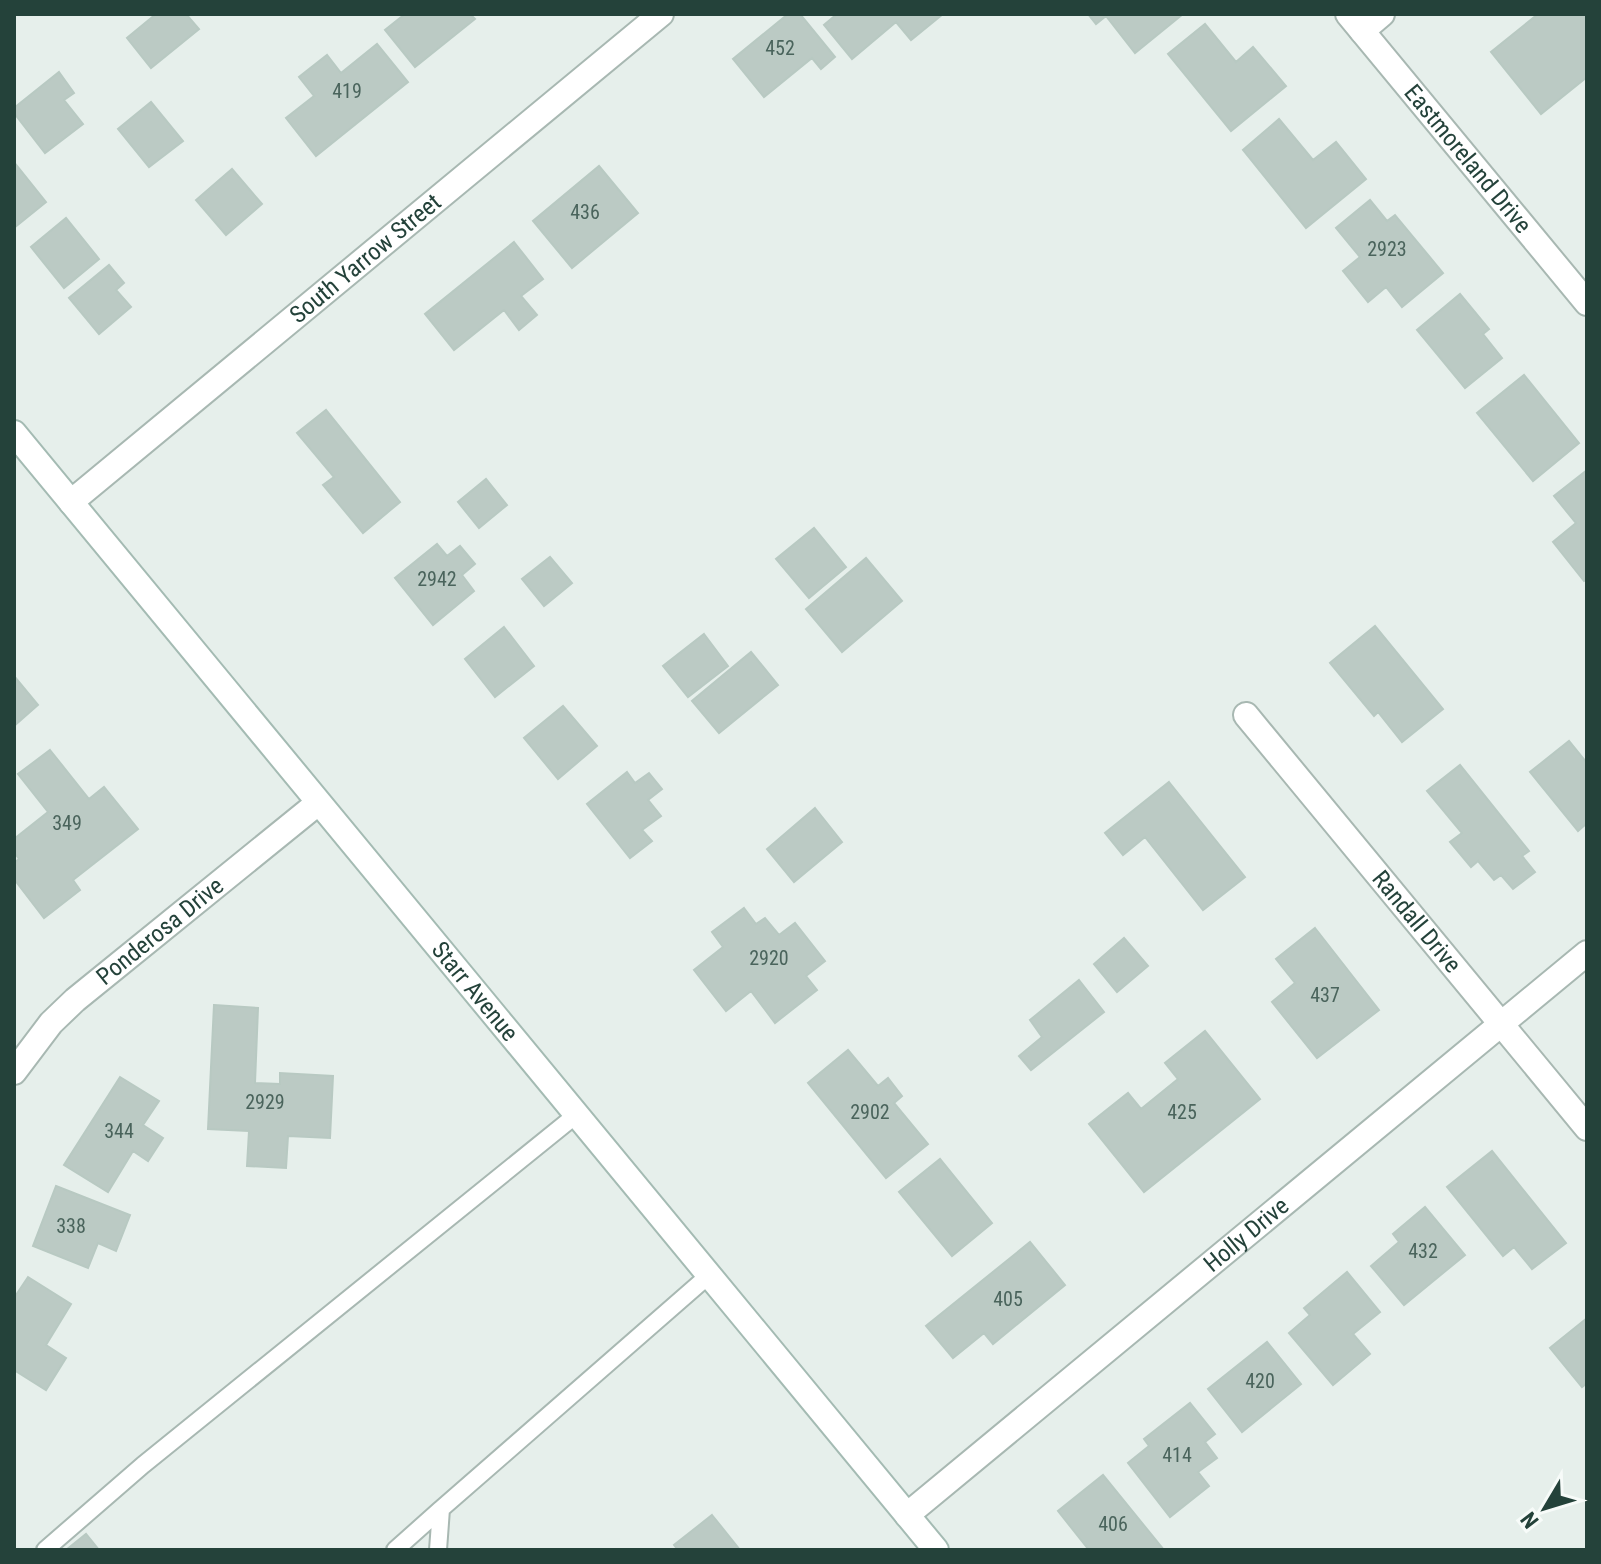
<svg xmlns="http://www.w3.org/2000/svg" width="1601" height="1564" viewBox="0 0 1601 1564" font-family="'Roboto Condensed',sans-serif">
	<rect width="100%" height="100%" fill="#e6efeb"/>
	<path fill="#bbcac4" stroke="#b8c9c2" stroke-width="2" d="M156,14H186L199,29L151,68L127,38Z
		M405,14H470L475,19L415,67L385,30Z
		M788,14H800L835,57L821,69L812,58L764,97L733,59Z
		M837,14H943L911,40L896,22L852,59L824,25Z
		M1088,14H1183L1135,53L1106,16L1096,24Z
		M1538,14H1587V77L1541,114L1491,52Z
		M1205,24L1236,62L1253,47L1286,86L1231,131L1168,54Z
		M377,44L408,82L316,156L286,118L314,96L299,77L327,55L341,73Z
		M59,72L74,93L64,100L83,124L45,153L14,113V108Z
		M151,102L183,141L149,167L118,129Z
		M1279,119L1313,160L1336,142L1366,179L1306,228L1243,150Z
		M14,162L46,202L14,228Z
		M599,166L638,213L572,268L533,221Z
		M232,169L262,204L226,235L196,200Z
		M1370,200L1387,221L1395,215L1443,273L1402,307L1386,287L1368,302L1343,271L1360,257L1336,228Z
		M66,218L99,259L64,288L31,247Z
		M514,242L543,279L521,296L537,315L519,330L504,310L454,350L425,314Z
		M109,265L124,283L116,290L131,307L99,334L69,298Z
		M1460,294L1489,329L1483,334L1502,358L1465,388L1417,330Z
		M1524,375L1579,443L1533,481L1477,413Z
		M326,410L400,502L363,533L323,485L334,477L297,433Z
		M1587,470V579L1584,581L1553,542L1576,523L1554,496Z
		M486,479L507,505L479,528L458,502Z
		M814,528L846,567L809,598L776,559Z
		M437,544L447,556L460,546L475,564L462,575L474,591L433,625L395,578Z
		M550,557L572,583L544,606L522,579Z
		M866,558L902,601L842,652L806,609Z
		M1375,626L1443,709L1402,742L1378,712L1374,716L1330,663Z
		M504,627L534,666L495,697L465,659Z
		M704,634L728,666L688,697L663,666Z
		M751,652L778,685L719,733L692,701Z
		M14,676L38,705L14,726Z
		M563,706L597,746L558,779L524,738Z
		M1569,741L1587,763V823L1578,831L1530,772Z
		M50,750L89,799L104,787L138,829L73,880L80,890L44,918L14,879V863L19,859L14,852V839L48,812L18,774Z
		M1460,765L1529,851L1522,856L1535,872L1513,889L1501,875L1494,880L1478,861L1471,867L1450,842L1462,833L1427,791Z
		M627,772L635,783L649,773L662,789L648,800L661,816L642,830L652,841L630,858L587,804Z
		M1169,782L1245,877L1203,910L1145,837L1123,855L1105,833Z
		M815,808L842,842L794,882L767,849Z
		M744,908L756,924L765,918L779,935L795,923L825,961L806,976L817,990L775,1023L751,991L726,1011L694,970L723,947L712,932Z
		M1315,928L1379,1010L1317,1058L1272,1002L1295,983L1276,959Z
		M1124,938L1148,966L1117,992L1094,964Z
		M1079,980L1104,1012L1031,1070L1019,1056L1042,1037L1030,1020Z
		M214,1005L258,1008L255,1083L280,1084V1073L333,1076L330,1138L288,1136L286,1168L247,1166L249,1131L208,1129Z
		M1205,1031L1260,1099L1144,1192L1089,1124L1128,1093L1141,1109L1178,1079L1165,1063Z
		M848,1050L878,1086L888,1078L902,1096L894,1103L928,1144L886,1178L808,1083Z
		M120,1077L159,1101L143,1125L163,1138L148,1161L133,1151L108,1192L64,1165Z
		M1492,1151L1566,1243L1532,1269L1514,1247L1503,1256L1447,1187Z
		M940,1159L992,1223L952,1256L899,1192Z
		M56,1186L130,1215L116,1251L98,1243L88,1268L33,1246Z
		M1425,1207L1465,1255L1404,1305L1371,1266L1399,1242L1393,1234Z
		M1030,1242L1065,1285L993,1344L984,1333L953,1358L926,1326Z
		M1347,1272L1380,1312L1353,1334L1370,1354L1333,1385L1289,1333L1310,1315L1304,1308Z
		M28,1277L71,1304L46,1345L66,1358L46,1390L14,1370V1298Z
		M1587,1318V1383L1582,1387L1550,1348Z
		M1267,1342L1301,1384L1242,1432L1208,1389Z
		M1190,1403L1215,1434L1205,1442L1217,1458L1198,1472L1209,1486L1170,1517L1128,1463L1149,1446L1144,1439Z
		M1103,1475L1164,1550H1089L1058,1511Z
		M712,1515L740,1550H678L674,1545Z
		M86,1534L99,1550H66Z"/>
	<g fill="none" stroke-linecap="round" stroke-linejoin="round">
		<defs>
			<path id="lane" d="M45,1550L143,1465L576,1115
				M395,1550L441,1509
				M438,1550L441,1509L708,1276"/>
			<g id="street">
				<path id="s1" d="M1348,14L1587,303"/>
				<path d="M1362,31L1382,14"/>
				<path id="s2" d="M71,502L661,14"/>
				<path id="s3" d="M1246,715L1587,1128"/>
				<path id="s4" d="M14,1072L51,1023L75,1000L318,803"/>
				<path id="s5" d="M907,1515L1587,953"/>
			</g>
			<g id="secondary">
				<path id="s6" d="M14,433L936,1550"/>
			</g>
		</defs>
		<use href="#lane" stroke="#a8b8b2" stroke-width="20"/>
		<use href="#street" stroke="#a8b8b2" stroke-width="28"/>
		<use href="#secondary" stroke="#a4bbb3" stroke-width="28"/>
		<use href="#lane" stroke="#fff" stroke-width="16"/>
		<use href="#street" stroke="#fff" stroke-width="24"/>
		<use href="#secondary" stroke="#fff" stroke-width="24"/>
	</g>
	<g text-anchor="middle" dominant-baseline="central" stroke-width="7" stroke-linejoin="round" paint-order="stroke">
		<g font-size="20" fill="#4a645c">
			<text x="780" y="48">452</text>
			<text x="347" y="91">419</text>
			<text x="585" y="212">436</text>
			<text x="1387" y="249">2923</text>
			<text x="437" y="579">2942</text>
			<text x="67" y="823">349</text>
			<text x="769" y="958">2920</text>
			<text x="1325" y="995">437</text>
			<text x="265" y="1102">2929</text>
			<text x="870" y="1112">2902</text>
			<text x="1182" y="1112">425</text>
			<text x="119" y="1131">344</text>
			<text x="71" y="1226">338</text>
			<text x="1423" y="1251">432</text>
			<text x="1008" y="1299">405</text>
			<text x="1260" y="1381">420</text>
			<text x="1177" y="1455">414</text>
			<text x="1113" y="1524">406</text>
		</g>
		<g font-size="24" fill="#24423a" stroke="#f7fbf9">
			<text stroke="none"><textPath href="#s1" startOffset="188">Eastmoreland Drive</textPath></text>
			<text stroke="none"><textPath href="#s2" startOffset="382">South Yarrow Street</textPath></text>
			<text stroke="none"><textPath href="#s3" startOffset="268">Randall Drive</textPath></text>
			<text stroke="none"><textPath href="#s4" startOffset="204">Ponderosa Drive</textPath></text>
			<text stroke="none"><textPath href="#s6" startOffset="724">Starr Avenue</textPath></text>
			<text stroke="none"><textPath href="#s5" startOffset="440">Holly Drive</textPath></text>
		</g>
	</g>
	<rect width="1601" height="1564" fill="none" stroke="#24423a" stroke-width="32"/>
	<g transform="translate(1545 1508) rotate(232)" stroke="#f7fbf9" stroke-width="6" paint-order="stroke">
	<path d="M0-6L14 30L0 20L-14 30Z" fill="#24423a"/>
	<text y="-12" font-size="22" font-weight="bold" text-anchor="middle" fill="#24423a">N</text>
	</g>
</svg>
